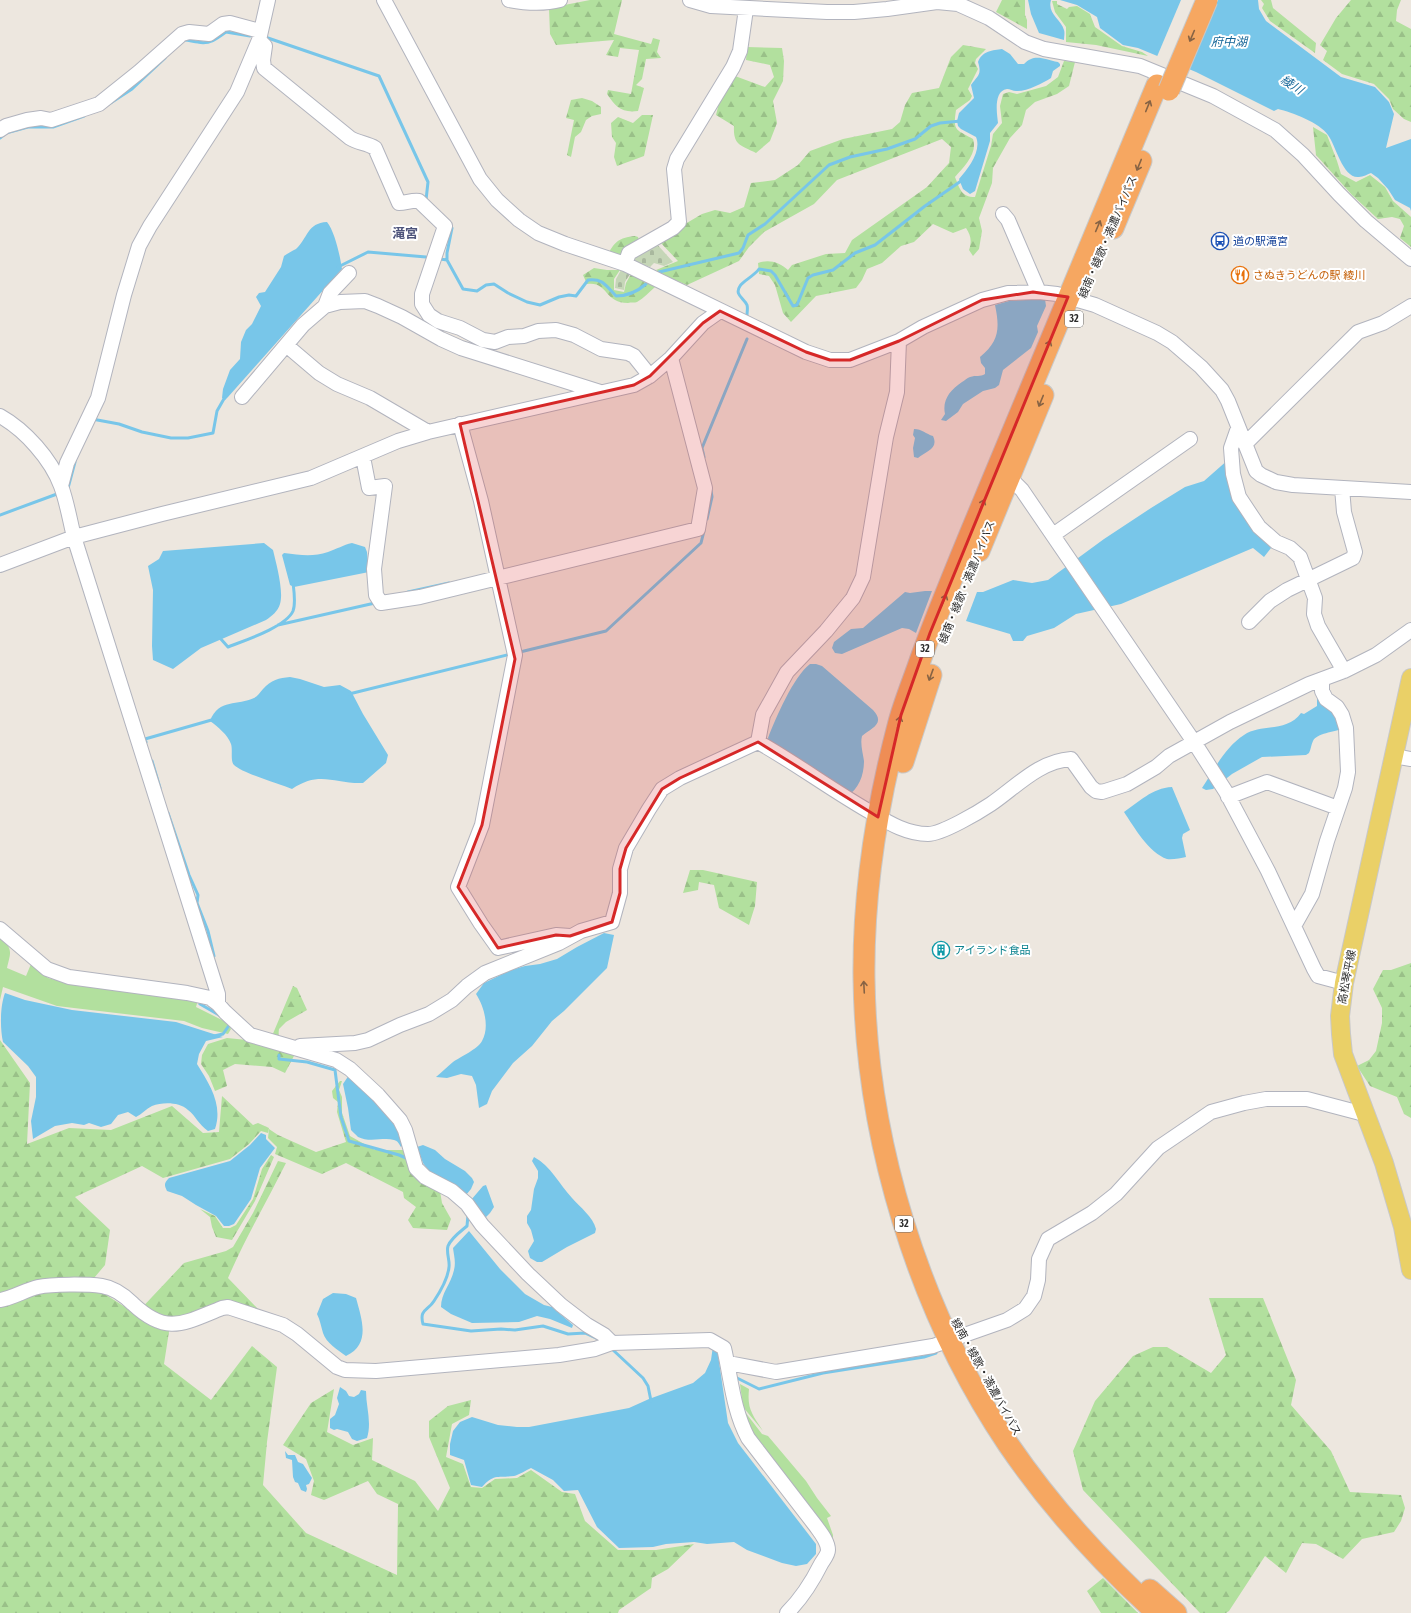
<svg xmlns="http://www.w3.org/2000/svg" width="1411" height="1613" viewBox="0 0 1411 1613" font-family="'Fira Sans Condensed','Noto Sans JP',sans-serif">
	<defs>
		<pattern id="forest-firs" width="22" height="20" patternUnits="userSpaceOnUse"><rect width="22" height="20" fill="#b2e09e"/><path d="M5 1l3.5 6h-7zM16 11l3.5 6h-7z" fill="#99c088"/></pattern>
		<pattern id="cemetery-stones" width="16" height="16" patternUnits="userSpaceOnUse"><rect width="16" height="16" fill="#c5d6b7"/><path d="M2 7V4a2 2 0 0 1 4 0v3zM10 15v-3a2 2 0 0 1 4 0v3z" fill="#a9b89e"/></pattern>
	</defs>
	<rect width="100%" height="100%" fill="#ede7df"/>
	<path fill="#b2e09e" d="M0,936C13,950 11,951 7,968L26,976L31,964L48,978L78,986L159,994L198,1000L196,1007L226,1022L231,1029L228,1034L202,1028L184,1021L57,1006L3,987L0,1000Z
		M735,1381L738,1384L742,1408L762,1434L768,1436L806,1481L817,1498L831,1516L827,1518L833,1535V1546L831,1539L825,1528L754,1440L744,1421Z
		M740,1384L749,1389C747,1409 752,1414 763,1431L743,1407Z"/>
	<path fill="url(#forest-firs)" d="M590,0H622L614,34L651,44L653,38L660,40L657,52L661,58L646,59L642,79L636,85L644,88L638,111C621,113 616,107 607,94L608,90L631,94L639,50L620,48L618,57L606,55L614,40L556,45L550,34L549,8Z
		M1002,0H1025V15L1027,20V29L996,12Z
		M1261,0H1271L1273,8L1316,43L1315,53L1270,21L1262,8L1264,4Z
		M1351,0H1401L1397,10L1396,21L1411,29V122L1404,119L1393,109L1389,99L1374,84L1342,74L1323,60L1327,51L1320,45L1336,18Z
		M1052,1H1057V4L1067,9L1069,7L1077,6L1090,14L1095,27L1122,46L1142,52L1148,56L1096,45L1066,42V27L1055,12Z
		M963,45L986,49L976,59L975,63L978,69L968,89L972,96L970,100L956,110C953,131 955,129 973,139C978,153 964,167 955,177C960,189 961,197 975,197L991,146L993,134L1002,123L1000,106L1003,94L1009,92L1017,94L1046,86L1058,77L1064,61L1075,62L1069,86L1057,94L1035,102L1026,110L1022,125L1010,138L993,168L992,183L979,218L982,231L979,249L973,256L969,250C972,241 971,236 966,228L953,233L933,224L914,242L901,246L882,263L867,269L862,280L856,288L816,296L791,322L783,313L775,285L769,276L759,274L758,263C769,259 779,262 788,270L792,265L826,254L845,253L852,240L927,187L949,163L951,147L942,139L837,180L814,204L764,232L749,247L739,261L687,285L663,275L656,270L678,261L658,240L702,214L715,210L730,213L744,207L751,183L775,180L798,165L810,151L843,139L892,129L900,122L905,105L912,93L939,88L951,57Z
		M747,47L782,48L784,61L783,81L773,101L777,123L770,141L756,153C740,145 733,145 734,126L716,115L720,99L735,76L765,87L774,77L770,65L746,60Z
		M582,98L592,101L601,107V114L592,116L586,120L581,132L575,137L571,157L567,155L574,120L566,118L571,100Z
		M642,115H653L644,156L617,166L614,157L616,143L612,137L611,123L618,117L633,123Z
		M1313,127L1327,135L1337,161L1341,174L1356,182L1370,175L1385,187L1393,201L1411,217V247L1400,238L1404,226L1400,219L1392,217L1378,219L1352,195L1316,155Z
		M635,236L638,237L639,240L623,257L609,252C617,239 621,238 635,236Z
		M594,268L607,270H620L614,279V290L624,292L626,283L631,274L655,287C649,292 644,298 637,302C635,303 631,302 628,303C604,303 608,281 587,284L583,275Z
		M690,870H703L757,882L755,906L749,925L719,908L714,885L699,882L698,890L683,893Z
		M1411,963V1118L1404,1114L1397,1097L1370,1086L1357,1066L1369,1060L1376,1051L1382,1023V1008L1373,989L1383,970H1391Z
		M293,986L297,988L307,1010L286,1022L279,1029L278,1039L272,1036Z
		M227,1038L247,1040L295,1054L285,1073L272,1067L235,1064L223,1070L227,1086L215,1091L209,1076L201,1064L202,1055L208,1044Z
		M0,1040L30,1083L27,1144L69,1128L111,1130L172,1106L203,1133L219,1132L222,1096L253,1125L258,1123L269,1128L268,1133L261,1131L249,1144L230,1159L163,1178L142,1166L75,1197L110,1230L105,1265L89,1284L136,1314L184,1263L226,1251L233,1247L253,1213L278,1161L286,1163C267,1201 245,1239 228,1278L258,1309L222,1304L170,1325L164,1364L211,1400L252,1346L277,1367L267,1442L263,1485L306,1533L397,1575L398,1504L377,1494L368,1481L324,1500L311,1495L314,1481L306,1459L283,1445L311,1403L334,1389L327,1432L353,1445L373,1438L372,1460L415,1481L438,1511L450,1488L429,1437V1421L448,1406L471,1400L469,1415L452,1424L446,1457L463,1464L471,1487L482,1488L495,1479L517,1478L531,1470L562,1492L575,1494L585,1521L618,1550H656L694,1544L668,1569L652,1578L651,1588L619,1610L618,1613H0Z
		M340,1081H342L339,1090L342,1097V1113L350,1136L375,1150H405L440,1191L442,1203L451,1219L447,1230L413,1228L408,1220L416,1207L404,1198L403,1192L346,1163L322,1174L275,1154L277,1147L268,1138L269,1129L278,1135L316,1152L346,1142L337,1112L338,1102L333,1098L332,1091Z
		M271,1155L274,1157L255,1201L232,1240L216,1237L212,1227L210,1217L200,1209L215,1216L223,1228H230L236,1225L253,1199L262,1169Z
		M1209,1298H1263L1296,1380L1291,1405L1331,1451L1350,1492L1401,1495L1405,1508L1401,1521L1394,1532L1362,1539L1343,1559L1316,1544L1302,1543L1286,1573L1265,1556L1229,1611L1226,1613H1200L1083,1490L1073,1451L1095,1401L1133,1356L1153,1347H1167L1211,1373L1226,1355Z
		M1103,1578L1138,1613H1101L1087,1591Z"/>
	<path fill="url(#cemetery-stones)" d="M655,242L673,262L664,266L654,263L650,267L630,260Z
		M621,270L630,274L625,282L624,290L615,288L616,279Z"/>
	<path fill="#78c6e9" d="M1028,0H1051C1047,14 1061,19 1064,30C1065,33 1064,37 1064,40L1039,33L1031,14Z
		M1060,0H1258L1259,9L1266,21L1341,77L1375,87L1389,102L1394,114L1386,148L1411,139V211L1410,208L1395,200L1388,189L1378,178L1371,173C1368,174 1363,177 1359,177C1343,179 1336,146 1328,135C1320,123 1292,112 1278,109L1274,111L1196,72L1138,48L1123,45L1100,28L1097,17L1077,5Z
		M1002,49L1010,54L1018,64H1024C1034,53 1044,59 1058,62L1060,64V66L1053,71L1051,78C1043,83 1026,92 1016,91C1013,91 1010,89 1007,89C993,91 997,114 998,123L990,133V141L975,191L970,194L963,189L959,179C968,169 982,151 976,137L961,129L958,126L957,121L959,113L974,98L971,85C978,75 982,75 978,62C982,51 993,50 1002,49Z
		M327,222C335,232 340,256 342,269L228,397L225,400L222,398L223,389L230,370L240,359L241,342L246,330L252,324L261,306L256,297L259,293L265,292L281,267L284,256C288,253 292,251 296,249C308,238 307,223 327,222Z
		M1045,299L1046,306L1037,326L1038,332L1031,348L1003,370L999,385L995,388L983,391L963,404L958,412L946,421L941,420L945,414C942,400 950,390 962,382C964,381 967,378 970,377C976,375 980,377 985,374V368L981,363L980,357C999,341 1000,329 995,305L1009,301Z
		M914,429C922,429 926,434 933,436C939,449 926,451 918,458L914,457L913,448L915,438L913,435Z
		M1229,459L1251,524L1271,548L1264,557L1253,548L1121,604L1076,614L1054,628L1027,636L1023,641H1013L1010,634L966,621L977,592H983L1013,580L1032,583L1048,580L1104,539L1151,508L1185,487L1204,481Z
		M264,543L273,550C276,563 284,591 280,604C278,611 272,616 266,620L201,648L173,669L153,660L152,646L153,590L148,566L159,559L163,551Z
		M352,543L365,547L367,552L369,572L294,587L290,585L282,555L284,553C300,555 313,557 328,552C337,549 343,545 352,543Z
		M925,591H932L916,633L909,629L902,628L842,654L835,653L832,648L834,642L851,629L863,628L905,592L910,593Z
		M810,664H816L822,666L873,710C886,724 871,728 862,736C860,744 863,753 864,761C864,775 859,789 847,796L770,745L768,738C776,718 793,677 810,664Z
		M290,677L300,679L324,687L340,685L351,691L363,714L388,755L386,763L363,783C334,784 320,770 292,789C280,784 242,773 234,765C230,761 233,750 231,744C228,735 218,727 210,721C219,698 238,706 254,698C258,696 260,692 263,689C271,680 279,678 290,677Z
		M1317,689L1334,710L1342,729C1334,732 1317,733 1313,741C1311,745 1311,749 1309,753L1306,755L1262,757L1232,774L1213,789L1206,790L1202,788C1214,770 1225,747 1244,735C1261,723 1287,733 1301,713L1304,714L1317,706Z
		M1172,787L1190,830L1183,834L1182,838L1186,857C1181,858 1172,860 1167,859C1149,853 1134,827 1124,812C1139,802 1152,788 1172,787Z
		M604,933L614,935L607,968L564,1011L552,1021L532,1046L513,1063L492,1091L487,1104L479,1108L476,1085L472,1076L461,1074L447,1078L436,1077C442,1072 447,1067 453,1062C460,1057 478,1049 482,1041C490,1027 484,1006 476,994L484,983L511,970L525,966L540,964L557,959L577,947Z
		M5,993L25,1000L72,1010L176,1022L223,1037L206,1041L199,1054L197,1064C210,1085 223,1105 215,1129L208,1131C198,1124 196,1116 188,1110C179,1102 163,1102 152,1106C146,1109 142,1114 136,1117L128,1112L118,1115L111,1124L101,1127L89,1123L84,1125L72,1123L55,1126L33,1139L31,1121L36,1097V1077L28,1066L3,1042C0,1029 0,1006 5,993Z
		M349,1075L392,1118L405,1142L401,1147C399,1144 398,1141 394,1140C383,1137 370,1143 358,1137C356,1135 353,1132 351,1130L348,1108L343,1084Z
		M261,1133L266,1135V1139L275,1148L260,1168L251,1199L234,1224L229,1226H224L216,1216L196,1205L182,1196L167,1191C164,1185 164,1183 169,1178L230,1161L250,1145Z
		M423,1145L435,1150L445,1159L465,1171L472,1178L474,1182L471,1189L466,1195L429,1171L423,1163L417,1147Z
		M534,1157C551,1166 559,1184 572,1198C580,1207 593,1217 596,1229L595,1233L567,1247L542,1262H537L530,1258L528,1251L534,1241L531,1230L527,1223V1216L531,1210L534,1189L538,1178V1171L532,1161Z
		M486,1185L494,1207L490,1213L484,1219L471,1200L483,1186Z
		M469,1231L500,1269L525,1294L544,1305L552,1307L573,1325L572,1328L550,1319L537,1316L519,1322L472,1323L451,1314L441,1307C441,1293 451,1284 454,1270C456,1262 454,1256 453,1248Z
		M333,1293L346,1294L356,1298C362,1320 371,1344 346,1356C338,1350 326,1343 323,1333C321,1326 320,1320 317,1314L323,1299Z
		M713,1346L717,1348L728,1423L738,1443L816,1544V1554L807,1564L796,1566L782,1563L747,1550L734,1542L707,1544L694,1542L666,1544L653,1547L619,1548L597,1527L578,1490L564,1491L553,1480L531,1468C526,1470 519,1475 514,1476C498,1478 494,1473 482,1487L471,1485L464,1460L450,1455V1444L453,1431L460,1422L472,1417L498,1425L517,1427H529L629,1408L649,1399L693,1383L705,1373L711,1360Z
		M340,1387L346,1391L349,1396L354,1397L359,1394L361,1390L366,1391C366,1407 372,1422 367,1438L357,1441L352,1439L348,1432L337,1429L334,1430L330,1428V1419L335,1415L339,1404L337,1398Z
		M285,1451L288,1455H295L298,1462L303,1464L312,1478L309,1484L306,1485L307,1489L306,1492L301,1490L298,1483L295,1482L293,1477L292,1460L286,1458Z"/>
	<path fill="#ede7df" d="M1181,0H1218L1188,71L1156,59Z"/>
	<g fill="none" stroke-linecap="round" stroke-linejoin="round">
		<path stroke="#78c6e9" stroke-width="3" d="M265,37L379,76L428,182L426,200
			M185,40C189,40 194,42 198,42C209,45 218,38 226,32L250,36
			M109,104L132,89L165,58
			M0,138L6,133L28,127H53L84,116
			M440,259L447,260L463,289L477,291L486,285L494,284L508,293L527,302L540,305L559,297L569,295L576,296L588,280C603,278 606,286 616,296C627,296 638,291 646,284
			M447,260V253L452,228L450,225
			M338,267L368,252L426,257
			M659,272L739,253L743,248L748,235L765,224L829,165L850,157L887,149L915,139L931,126L940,123L961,121
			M747,315C747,312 748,308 747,305C744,298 734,295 740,286C743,281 754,276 759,269L771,271L775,275L793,306L797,305L808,278L813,275L833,270L855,253L875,245L925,206L961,181
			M92,419L119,424L142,432L171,438H188L213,433L217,411L225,397
			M704,457L702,448L747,339
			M68,488L75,462
			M0,515L57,494
			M707,519L712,497L711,490
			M408,592L449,583
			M278,625L375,603
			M220,638L228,647C243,641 286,627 293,611C296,603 294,591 293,583
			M520,652L606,631L701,543L704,531
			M349,694L511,654
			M146,742L145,739L215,719
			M152,761L160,788
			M168,813L189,875L198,895L197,903L208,931L214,956
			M200,1004L219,1015
			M214,1036L223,1034L230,1024
			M279,1055V1059L307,1062L335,1070L341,1117L349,1141L399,1155L406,1158L408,1161
			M468,1215L467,1226C461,1231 451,1238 448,1246C446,1253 450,1260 449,1267C448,1278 440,1292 434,1301C428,1311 419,1309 423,1324L471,1331L501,1329L515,1330L543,1326L568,1334L585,1333L598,1339
			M613,1350L643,1378L648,1386L651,1401
			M735,1377L759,1389L823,1373L924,1357L936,1353"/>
		<defs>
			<path id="minor" d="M384,0L480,179L497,200L519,220L538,233L565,244L625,264L806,352L830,360H850L899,341L923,327L982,300L1008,293L1039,292L1057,294L1095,305L1157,333L1172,342L1201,367L1222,390L1228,401L1256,471L1261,475L1276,482L1293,485L1411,492
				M509,0C525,3 545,4 560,0
				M690,0L711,6L827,12H854L887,9L937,2L958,4L989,18L1025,42L1044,49L1140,66L1213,96L1275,130L1303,155L1339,194L1366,221L1411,259
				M259,40L265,46L263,60L264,68L350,138C358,143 367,143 375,148L399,203C406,203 412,200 419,201L445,226L422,294V304L429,315L438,321L460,328L483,340L495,342L508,337L524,336L538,331L556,330L574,335L601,349L628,353L634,356L650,376
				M0,130L6,126L27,120L41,118L51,120L99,104L139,72L182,34L189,32L209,34L223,24L230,23L260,31
				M1003,214L1008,220L1039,292
				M625,264L629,253L673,228L679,222L674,169L677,159L733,67L740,51L746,9
				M325,306L330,293L349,273
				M286,345L319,373L337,384L370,398L428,432
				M242,397L303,325L325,306L340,302L365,301L378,306L402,317L441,339L461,348L600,392
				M0,416C25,430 51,459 61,486C67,502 70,521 74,537L218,994V1004
				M460,424L481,501L515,655L482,825L458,887L481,924L498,948L556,935L570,936
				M1238,428L1231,448L1233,474L1239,497L1259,527L1276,542L1290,548L1300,557L1315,598L1314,614L1318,626L1344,671
				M1245,444L1358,332L1383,323L1411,306
				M363,457L369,488L385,486L374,569L376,595L381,603L420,597L698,529L705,488L671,358
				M1002,474L1009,477L1022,490L1194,742L1226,792L1268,871L1314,969L1318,976L1344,983
				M61,486L67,463L98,398L124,295L139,246L150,226L237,92L259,40L268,0
				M1053,535L1190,439
				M0,565L74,537L162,514L311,478L398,441L428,432L634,385L650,376L671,358L703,323L720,311
				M1249,622L1270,601L1287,590L1353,558L1355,552L1344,512L1342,488
				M758,742C797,764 833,791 872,813C889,823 907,834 928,834C942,834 979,812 991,804C1016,787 1039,761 1071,759L1091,787L1096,791L1102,792L1127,784L1156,767L1169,756L1230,722L1309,684L1344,671L1376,655L1411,630
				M758,742L763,715L787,672L826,631L853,598L863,577L886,437L897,392L899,341
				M1394,756L1411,759
				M1228,797L1267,782L1338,808
				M1294,926L1312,894L1327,841L1345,788L1348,772L1346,728L1342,715L1337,707L1326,699L1322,691V680
				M0,929L47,969L69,977L187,993L210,998L218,1004L225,1012L250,1035L336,1060L350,1069L378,1095L400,1120L405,1130L416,1168L425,1177L452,1191L467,1204L482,1225L528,1274L561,1305L587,1325L604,1335L612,1343
				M300,1046L355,1043L368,1040L400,1025L429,1014L452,1000L467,986L485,973L559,943L581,931L612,922L620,893V869L626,848L649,809L662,789L680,778L758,742
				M0,1300C13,1298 25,1290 38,1287C52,1284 87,1284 102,1286C115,1288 124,1295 133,1304C167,1336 184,1323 222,1308L228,1307L283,1325L297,1334L337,1367L345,1370L376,1371L559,1355L595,1349L612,1343L710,1340L724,1348C731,1378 733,1410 748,1438L815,1525C820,1532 828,1541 828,1550C828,1555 823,1560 821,1564C812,1582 802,1598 787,1613
				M728,1363L776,1372L933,1346L1007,1320L1025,1309L1034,1296L1038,1280L1039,1259L1048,1239L1092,1213L1116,1194L1158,1148L1211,1112L1244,1103L1266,1099H1307L1364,1114"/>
			<path id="major" d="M1411,678L1344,983L1340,1016L1341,1034L1343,1054L1384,1163L1403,1227L1411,1270"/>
			<path id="highway" d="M1157,85C1102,217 1047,348 993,479C968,539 943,598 921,658C914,679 905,700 899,722C877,805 863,891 864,978C866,1139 918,1310 1008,1444C1051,1507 1101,1562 1157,1613
				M1113,228L1141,161
				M979,551L1043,395
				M903,762L931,675
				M1150,1590L1176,1613"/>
		</defs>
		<use href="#minor" stroke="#b2b4be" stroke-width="16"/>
		<use href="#major" stroke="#c8c8c8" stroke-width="20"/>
		<use href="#highway" stroke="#c8c8c8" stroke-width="23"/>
		<use href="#minor" stroke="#fff" stroke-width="14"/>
		<use href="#major" stroke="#ead067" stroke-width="18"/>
		<use href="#highway" stroke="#f6a761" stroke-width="21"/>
		<defs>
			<path id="highway-bridge" d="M1169,90L1207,0"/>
		</defs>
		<use href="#highway-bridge" stroke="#c8c8c8" stroke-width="23" stroke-linecap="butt"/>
		<use href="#highway-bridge" stroke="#f6a761" stroke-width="21"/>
	</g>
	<defs><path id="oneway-shaft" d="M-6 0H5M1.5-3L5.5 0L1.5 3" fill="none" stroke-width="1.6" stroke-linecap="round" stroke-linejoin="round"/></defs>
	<g stroke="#876344">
		<use href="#oneway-shaft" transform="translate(1192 36) rotate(113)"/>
		<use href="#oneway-shaft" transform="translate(1148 106) rotate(-68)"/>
		<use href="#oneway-shaft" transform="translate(1139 165) rotate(112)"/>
		<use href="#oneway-shaft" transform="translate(1098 226) rotate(-67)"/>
		<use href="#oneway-shaft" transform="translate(1048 346) rotate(-67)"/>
		<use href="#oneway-shaft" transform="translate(1041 401) rotate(112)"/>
		<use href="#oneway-shaft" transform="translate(982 505) rotate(-68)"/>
		<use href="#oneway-shaft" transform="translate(944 600) rotate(-68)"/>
		<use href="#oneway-shaft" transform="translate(931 675) rotate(110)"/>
		<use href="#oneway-shaft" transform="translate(899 722) rotate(-76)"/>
		<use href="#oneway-shaft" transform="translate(864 987) rotate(-93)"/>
	</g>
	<path fill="#d62828" fill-opacity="0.2" stroke="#d62828" stroke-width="3" stroke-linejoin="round" d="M1033,292L1068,297L930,633L901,715L878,817L758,742L680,778L662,789L626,848L620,869V893L612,922L570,936L556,935L498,948L458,887L482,825L515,659L460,424L634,385L650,376L703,323L720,311L806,352L830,360H850L899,341L982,300Z"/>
	<defs>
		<symbol id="bus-ring" viewBox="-11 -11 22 22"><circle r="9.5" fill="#fff" stroke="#1a4fb4" stroke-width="1.5"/><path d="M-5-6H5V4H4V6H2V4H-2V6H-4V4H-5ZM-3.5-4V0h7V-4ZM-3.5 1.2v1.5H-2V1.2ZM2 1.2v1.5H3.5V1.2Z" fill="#1a4fb4"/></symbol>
		<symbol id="restaurant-ring" viewBox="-11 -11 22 22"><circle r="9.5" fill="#fff" stroke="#e8710a" stroke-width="1.5"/><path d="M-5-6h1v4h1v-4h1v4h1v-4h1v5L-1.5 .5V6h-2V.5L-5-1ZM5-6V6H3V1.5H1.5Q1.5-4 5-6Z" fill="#e8710a"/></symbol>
		<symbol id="building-ring" viewBox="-11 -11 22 22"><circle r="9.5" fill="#fff" stroke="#0f9aa8" stroke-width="1.5"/><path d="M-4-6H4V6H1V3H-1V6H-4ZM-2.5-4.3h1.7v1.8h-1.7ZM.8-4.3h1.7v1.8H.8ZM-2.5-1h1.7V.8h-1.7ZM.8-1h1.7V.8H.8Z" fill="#0f9aa8"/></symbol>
	</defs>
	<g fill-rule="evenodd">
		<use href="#bus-ring" x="1210" y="231" width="20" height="20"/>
		<use href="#restaurant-ring" x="1230" y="265" width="20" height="20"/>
		<use href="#building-ring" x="931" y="940" width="20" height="20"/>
	</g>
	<g text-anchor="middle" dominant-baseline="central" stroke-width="4" stroke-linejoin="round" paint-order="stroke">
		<g fill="#fff" stroke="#6b6b6b" stroke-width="1">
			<rect x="1065" y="311" width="18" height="16" rx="3"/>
			<rect x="916" y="641" width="18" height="16" rx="3"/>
			<rect x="895" y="1216" width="18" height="16" rx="3"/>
		</g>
		<g font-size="10" font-weight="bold" fill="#2c2c2c">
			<text x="1074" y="319">32</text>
			<text x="925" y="649">32</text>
			<text x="904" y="1224">32</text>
		</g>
		<g font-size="11" fill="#2c2c2c" stroke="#fff">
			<text transform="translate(1108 237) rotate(-67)">綾南・綾歌・満濃バイパス</text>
			<text transform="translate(967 582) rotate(-68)">綾南・綾歌・満濃バイパス</text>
			<text transform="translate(1347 977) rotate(-79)">高松琴平線</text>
			<text transform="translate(986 1377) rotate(61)">綾南・綾歌・満濃バイパス</text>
		</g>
		<g font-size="11" fill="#164399" stroke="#fff" text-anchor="start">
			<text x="1233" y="241">道の駅滝宮</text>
		</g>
		<g font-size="11" fill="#c56008" stroke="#fff" text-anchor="start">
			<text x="1253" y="275">さぬきうどんの駅 綾川</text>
		</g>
		<g font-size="11" fill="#0d838f" stroke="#fff" text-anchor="start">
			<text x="954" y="950">アイランド食品</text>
		</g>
		<g font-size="12" font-style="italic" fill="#146597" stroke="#fff">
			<text x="1229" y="42">府中湖</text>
			<text transform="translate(1292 85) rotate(33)">綾川</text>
		</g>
		<g font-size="13" font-weight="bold" fill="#4e547b" stroke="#fff">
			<text x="405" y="233">滝宮</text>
		</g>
	</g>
</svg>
